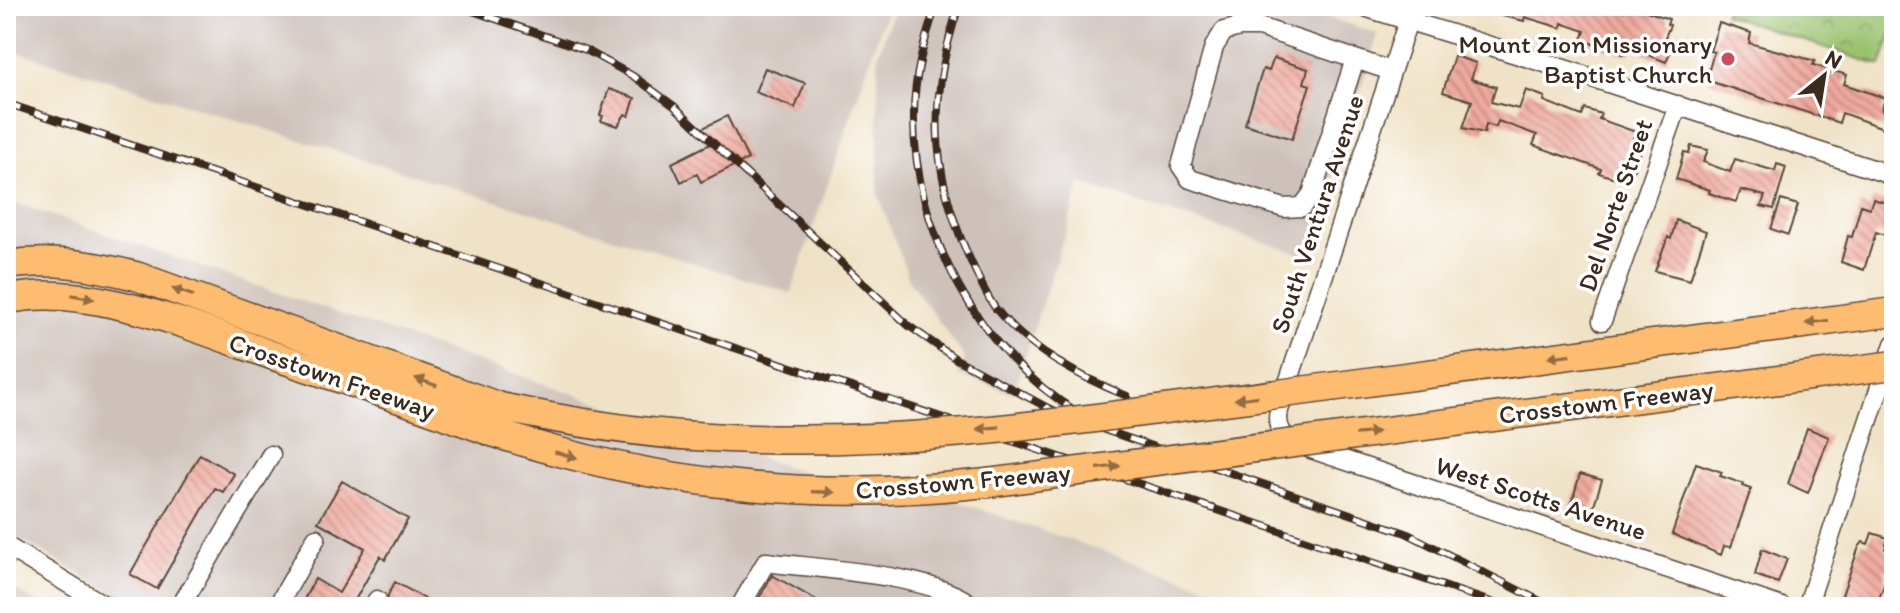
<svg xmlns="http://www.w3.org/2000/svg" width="1900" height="613" viewBox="0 0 1900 613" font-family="Itim,sans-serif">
	<defs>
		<pattern id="park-crowns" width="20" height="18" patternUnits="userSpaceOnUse" patternTransform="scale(2)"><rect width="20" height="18" fill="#99c16d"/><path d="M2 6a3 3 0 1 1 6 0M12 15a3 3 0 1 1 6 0" fill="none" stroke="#7e9d59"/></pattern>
		<pattern id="building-back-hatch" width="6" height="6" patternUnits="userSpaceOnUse" patternTransform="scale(2)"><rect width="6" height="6" fill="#efa99d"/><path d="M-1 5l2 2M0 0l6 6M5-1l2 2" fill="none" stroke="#c38a7f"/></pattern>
	</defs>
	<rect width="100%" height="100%" fill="#fff"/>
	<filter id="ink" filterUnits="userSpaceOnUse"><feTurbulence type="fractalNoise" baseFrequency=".0125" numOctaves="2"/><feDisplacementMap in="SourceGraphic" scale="16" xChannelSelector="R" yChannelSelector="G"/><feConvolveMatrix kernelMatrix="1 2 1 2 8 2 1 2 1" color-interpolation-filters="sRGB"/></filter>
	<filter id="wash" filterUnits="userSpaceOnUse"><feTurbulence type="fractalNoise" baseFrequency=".006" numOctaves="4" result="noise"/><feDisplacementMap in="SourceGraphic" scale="32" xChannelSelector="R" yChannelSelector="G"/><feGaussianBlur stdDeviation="1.8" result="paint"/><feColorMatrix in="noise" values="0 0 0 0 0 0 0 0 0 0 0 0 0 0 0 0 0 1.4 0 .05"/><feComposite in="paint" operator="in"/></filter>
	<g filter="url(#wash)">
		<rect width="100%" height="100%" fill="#f0e2c6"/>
		<path fill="#cec1ba" d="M6,6H888L791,293L6,48Z
			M895,6H1293L1378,34L1307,256L1081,184L1013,393L958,375L965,358L910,282L878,194V54Z
			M6,200L890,502L899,482L1268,607H137L6,531Z
			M6,585L45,607H6Z"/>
		<path fill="url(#park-crowns)" stroke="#6a7646" stroke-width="2" d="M1727,6H1894V28L1881,66L1724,14Z"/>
		<g id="blocks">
			<path fill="url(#building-back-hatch)" d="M1482,6H1558L1577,12L1579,6H1611L1624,11L1626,6H1633L1669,19L1667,24L1670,25L1664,40L1673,44L1666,62L1628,47L1626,55L1582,40L1585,31L1562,23L1561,28L1525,17L1524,21L1482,11Z
				M1719,23L1751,33L1749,43L1815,61L1813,65L1847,75L1844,84L1885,98L1882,110L1894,113V132L1842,113L1839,123L1706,80L1714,52L1710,51Z
				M1454,56L1476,63L1471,79L1496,87L1491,102L1519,109L1526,90L1545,97L1544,101L1582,116L1585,109L1601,114L1599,119L1636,132L1633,138L1642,147L1629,183L1599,173L1601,169L1533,145L1537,135L1498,121L1496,127L1486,124L1484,133L1463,128L1472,101L1443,92Z
				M1274,58L1308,69L1304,83L1310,85L1292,139L1245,124L1263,69L1269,71Z
				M765,68L805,83L795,108L755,92Z
				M609,89L635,98L629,116L625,114L618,126L601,121L603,116L600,115Z
				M727,116L748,159L701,182L697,174L681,182L672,163L710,144L703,128Z
				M1691,146L1708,150L1703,162L1730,172L1735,159L1775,171L1777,164L1786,167L1774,209L1761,206L1765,196L1741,190L1736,202L1709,193L1710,190L1676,179L1684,152L1689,153Z
				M1873,199L1894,205V238L1876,232L1864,270L1841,262L1848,236L1852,237L1861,205L1870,208Z
				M1781,200L1798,205L1788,235L1771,229Z
				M1676,220L1706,231L1690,280L1655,271L1668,237L1671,239Z
				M1807,428L1829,437L1808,493L1788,484Z
				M200,454L234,474L223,492L215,488L157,589L130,574Z
				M1696,463L1722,472L1720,476L1744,484L1743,486L1751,489L1731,547L1724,546L1721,555L1672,534Z
				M1580,474L1602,480L1592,511L1571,505Z
				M342,481L408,519L385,560L380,556L351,607H300L315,579L339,593L365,548L318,522Z
				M1872,533L1888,538L1885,549L1894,553V572L1885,569V582L1876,607L1842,595L1859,547L1863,542L1868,544Z
				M1762,549L1787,559L1778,583L1755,575Z
				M772,575L828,607H754Z
				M395,582L439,607H387L388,595Z"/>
		</g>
	</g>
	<g filter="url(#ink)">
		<use href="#blocks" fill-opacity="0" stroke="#564637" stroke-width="2"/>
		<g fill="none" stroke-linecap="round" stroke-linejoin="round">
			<defs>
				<path id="minor" d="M1361,6L1574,72L1894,176
					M1413,6L1279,410C1274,434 1289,441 1308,448L1782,607
					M1355,59L1312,194L1302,207L1284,208L1190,179L1181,166L1214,47L1224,31L1240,27H1259L1391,71
					M1602,321L1678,105
					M6,546L107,607
					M180,607L271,455
					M277,607L316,538
					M373,607L377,600
					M740,607L766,562C818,569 936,574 974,607
					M1807,607L1894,344"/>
				<path id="highway" d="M6,265C51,258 92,265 136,276L500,407
					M6,300C89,280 204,332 283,359C353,383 423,406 492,432"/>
			</defs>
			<use href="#minor" stroke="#564637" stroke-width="21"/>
			<use href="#highway" stroke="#564637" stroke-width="31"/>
			<use href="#minor" stroke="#fff" stroke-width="18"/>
			<use href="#highway" stroke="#fdbc6f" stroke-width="28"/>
			<defs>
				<path id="rail" d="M458,6L586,50L633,76L674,106L909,326L956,359L1050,409L1087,424L1406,533L1552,607
					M936,6C924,41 914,76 914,114C912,230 979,354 1079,413
					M959,6C929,95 929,168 968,255C976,272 985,294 996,309C1030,351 1078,376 1127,396
					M6,103L1506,607"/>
			</defs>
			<use href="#rail" stroke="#3b2a1e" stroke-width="8"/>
			<use href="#rail" stroke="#fff" stroke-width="5" stroke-dasharray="15" stroke-linecap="butt"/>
			<defs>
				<path id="highway-bridge" d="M500,407C565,421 629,432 695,436C897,451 1101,417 1300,391C1498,364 1696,338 1894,312
					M492,432C657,486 814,502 987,483L1894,365"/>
			</defs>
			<use href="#highway-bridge" stroke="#564637" stroke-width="31" stroke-linecap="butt"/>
			<use href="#highway-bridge" stroke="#fdbc6f" stroke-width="28"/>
		</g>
		<defs><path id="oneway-solid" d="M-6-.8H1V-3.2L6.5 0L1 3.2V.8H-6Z" transform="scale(2)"/></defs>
		<g fill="#926c42">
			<use href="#oneway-solid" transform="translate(183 292) rotate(-161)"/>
			<use href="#oneway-solid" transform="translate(83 297) rotate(10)"/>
			<use href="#oneway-solid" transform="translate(1817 322) rotate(172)"/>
			<use href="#oneway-solid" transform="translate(1559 356) rotate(172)"/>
			<use href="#oneway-solid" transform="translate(426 382) rotate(-160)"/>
			<use href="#oneway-solid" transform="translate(1246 398) rotate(172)"/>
			<use href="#oneway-solid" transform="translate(988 428) rotate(175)"/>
			<use href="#oneway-solid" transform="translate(1367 433) rotate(-7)"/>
			<use href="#oneway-solid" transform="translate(566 455) rotate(15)"/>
			<use href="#oneway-solid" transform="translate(1109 467) rotate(-7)"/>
			<use href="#oneway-solid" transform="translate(823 492) rotate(2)"/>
		</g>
	</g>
	<circle fill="#d1495b" stroke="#fff" stroke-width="3" cx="1728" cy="59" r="8"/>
	<g text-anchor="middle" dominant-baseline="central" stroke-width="7" stroke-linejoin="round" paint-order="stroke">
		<g font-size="26" fill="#3b2a1e" stroke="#fff" text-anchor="end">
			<text x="1712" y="44">Mount Zion Missionary<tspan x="1712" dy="30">Baptist Church</tspan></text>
		</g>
		<g font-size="26" fill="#3b2a1e" stroke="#fff">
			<text transform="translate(1615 205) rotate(-71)">Del Norte Street</text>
			<text transform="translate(1317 214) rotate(-72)">South Ventura Avenue</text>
			<text transform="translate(332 376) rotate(19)">Crosstown Freeway</text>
			<text transform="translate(1606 402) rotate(-7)">Crosstown Freeway</text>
			<text transform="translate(963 481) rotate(-5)">Crosstown Freeway</text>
			<text transform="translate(1541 498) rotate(18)">West Scotts Avenue</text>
		</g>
	</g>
	<rect width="1900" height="613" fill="none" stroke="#fff" stroke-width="32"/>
	<g transform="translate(1824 76) rotate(30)" stroke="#ffffff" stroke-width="6" paint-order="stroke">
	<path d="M0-6L14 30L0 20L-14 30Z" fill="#3b2a1e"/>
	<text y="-12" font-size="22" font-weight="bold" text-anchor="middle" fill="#3b2a1e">N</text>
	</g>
</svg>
